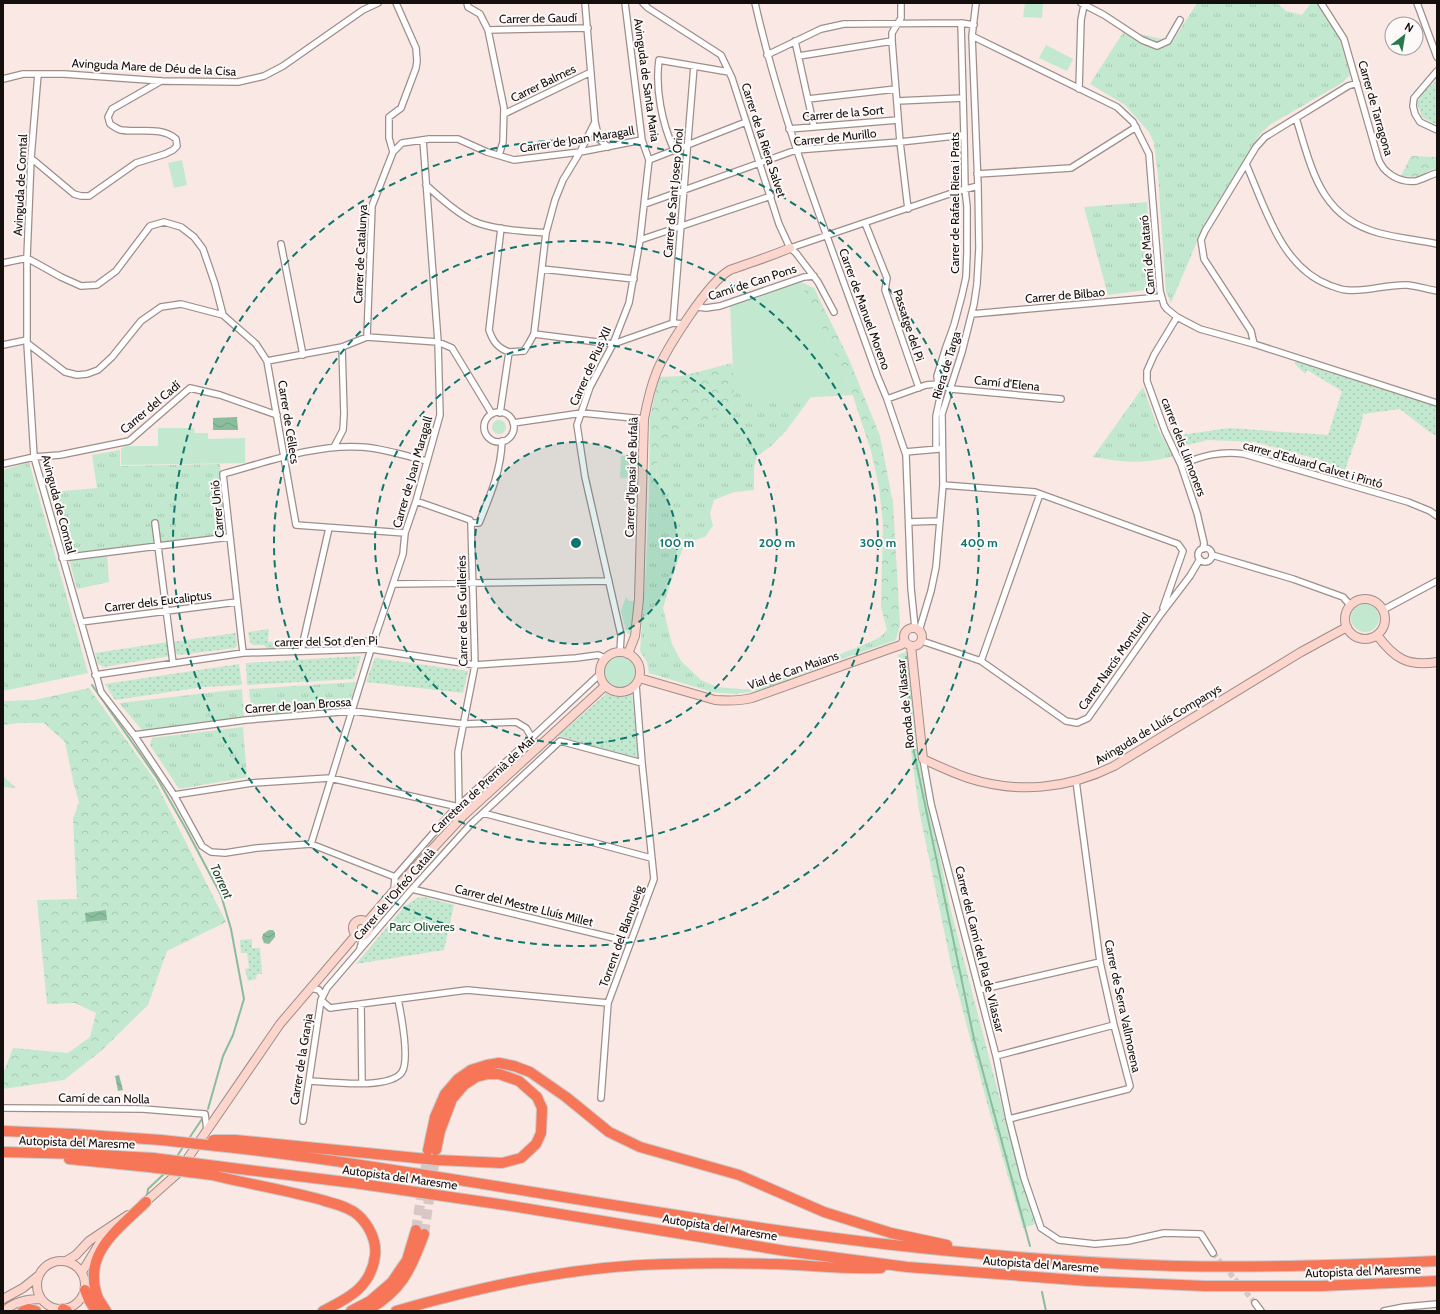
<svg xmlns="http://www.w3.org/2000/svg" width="1440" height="1314" viewBox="0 0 1440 1314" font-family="Cabin,sans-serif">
	<defs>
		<pattern id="grass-tufts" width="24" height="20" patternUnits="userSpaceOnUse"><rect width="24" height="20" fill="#c2e9cf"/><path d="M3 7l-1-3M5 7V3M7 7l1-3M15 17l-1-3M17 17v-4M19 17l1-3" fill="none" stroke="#a6c7b1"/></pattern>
		<pattern id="forest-crowns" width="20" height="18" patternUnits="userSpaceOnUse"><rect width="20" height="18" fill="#c2e9cf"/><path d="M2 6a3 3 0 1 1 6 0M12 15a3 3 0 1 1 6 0" fill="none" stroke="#a6c7b1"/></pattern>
		<pattern id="park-dots" width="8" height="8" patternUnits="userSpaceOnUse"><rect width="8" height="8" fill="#c2e9cf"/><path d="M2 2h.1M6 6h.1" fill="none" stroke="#a6c7b1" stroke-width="1.8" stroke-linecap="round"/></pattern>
		<pattern id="water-waves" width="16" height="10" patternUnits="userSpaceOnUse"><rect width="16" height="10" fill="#89bd9b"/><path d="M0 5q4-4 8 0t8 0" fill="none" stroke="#75a184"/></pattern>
	</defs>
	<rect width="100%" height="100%" fill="#fae8e4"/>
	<path fill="url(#grass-tufts)" d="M1197,3H1277L1286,11L1302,15L1311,3H1316L1325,14L1340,40L1350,75L1342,83L1271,124L1260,134L1204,225L1171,303L1166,292L1158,176L1154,143L1149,132L1125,105L1090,84L1124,31L1173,41Z
		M1147,202L1153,289L1108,295L1084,207Z
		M1143,387L1159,431L1173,456C1143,465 1123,462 1093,457Z
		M734,390L749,397H811L786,431L770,447L757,456L754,467V490L734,492L714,500L710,514L713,526L705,537L685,543L676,566L663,608L672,644L681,661L701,680L717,687L741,689H755L870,642L880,637L887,630L896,640L853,655L757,691L735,694L712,692L649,673L647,662L640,651L646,568L649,495L656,485L657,460L661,442L676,432L705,421L734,400Z
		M120,450V466L220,464L225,534L68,554L52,492L97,488L92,455Z
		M29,462L88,673L3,691V470Z
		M107,554L109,582L77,589L69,559Z
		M356,682L348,708L252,716L249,689Z
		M242,689L244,718L142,730L119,703Z
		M243,727L247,777L179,789L150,745L152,738Z"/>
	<path fill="url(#forest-crowns)" d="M1411,156L1437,157V169H1433L1418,177L1401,176Z
		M801,282L814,288L849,359L880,436L893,503L900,625L896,640L887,630L881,607L883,524L879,487L871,451L849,384L813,311L803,289Z
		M732,363L735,381L734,400L727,409L705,421L676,432L662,442L657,460L656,485L649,495L650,417L659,377L682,376Z
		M909,651L919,757L951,911L1008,1130L1013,1145L1036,1224L1023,1228L987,1103L952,969L919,810L898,655Z
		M89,688L154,779L226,922L167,951L148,1005L101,1051L64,1080L3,1089V1074L13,1048L68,1053L90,1037L96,1013L75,1003L47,1004L37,900L77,899L73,819L79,802L74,785L65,742L44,723H19L3,725V701L34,700Z
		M3,776L16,788L3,787Z"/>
	<path fill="url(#park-dots)" d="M1437,80V125L1422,117L1417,103L1423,92Z
		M1297,361L1437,405V436L1428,431L1400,409L1363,414L1361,425L1345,470L1317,459L1255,442L1208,440L1179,447L1174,436L1229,428L1328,435L1342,391L1307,370L1305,374L1295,364V362Z
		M269,629L268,642L300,640L296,646L267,649L264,645H253L250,642L248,632Z
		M236,633L237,646L235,648L178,655L174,652L172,642Z
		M369,637L364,644L314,646L310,642L309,639Z
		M168,642L170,656L104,667L98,664L95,653Z
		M361,656L354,679L247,685L246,663Z
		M375,658L468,671L463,693L366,682Z
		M239,664L242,685L203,687L115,700L105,684Z
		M632,693L638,759L558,736L606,694C617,697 622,700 632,693Z
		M424,897L454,905L444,950L356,964L404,907L417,898Z
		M252,939V948H260L262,974H257L256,979L248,981L245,969L249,968L247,953H241L240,940Z"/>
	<path fill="#c2e9cf" d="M1025,3H1043L1042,18L1023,17Z
		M1046,45L1073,59L1067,71L1039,58Z
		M182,160L187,185L174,188L168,163Z
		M801,282L803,289L849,384L853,395L798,398L749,397L734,390L730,305L791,284Z
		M492 427a7 7 0 1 1 14 0a7 7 0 1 1-14 0Z
		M158,428H194L195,433H208V439L245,438V463L121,465V449L125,446H158Z
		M621,456H632V478H620Z
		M626,597L629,601H635L633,634H627L621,611Z
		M1351 618a14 14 0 1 1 28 0a14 14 0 1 1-28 0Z
		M605 672a15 15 0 1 1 30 0a15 15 0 1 1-30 0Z"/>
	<path fill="url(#water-waves)" d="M237,417L238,430H213V418Z
		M106,910L107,920L86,922L85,913Z
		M269,930H273L275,933V937L269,944L264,943L262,938L263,934Z
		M119,1075L123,1090L118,1091L115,1076Z"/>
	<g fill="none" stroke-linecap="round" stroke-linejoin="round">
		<path stroke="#89bd9b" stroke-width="2" d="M906,657L914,752L974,1039L1030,1246
			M92,685L157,778L186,829L221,895L231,929L244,999L233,1035L223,1056L208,1109
			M188,1140L202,1119
			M176,1158L183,1147
			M147,1196L148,1189L165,1173
			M1042,1292L1046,1311"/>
		<path stroke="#d8c7c4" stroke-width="5.5" stroke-dasharray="5.5 3" stroke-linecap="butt" d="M1213,1253L1255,1303"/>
		<path stroke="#d8c7c4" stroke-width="10" stroke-dasharray="10 5" stroke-linecap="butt" d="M416,1230L428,1152
			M424,1234L436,1151"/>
		<defs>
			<path id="street" d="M467,3L468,7L480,14L488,30L504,108L503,142L499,155
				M643,3L648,8L721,55L732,78L779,224L790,248L796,253L818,282L834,312
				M755,3C784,131 834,252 877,375L887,399L906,455L911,588L915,628
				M901,3V18L892,33V41L900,142L908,209
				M1081,3L1104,15L1142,40L1157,46L1168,41L1180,20
				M1321,3L1344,39L1378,158C1383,173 1399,183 1416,181C1423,179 1430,175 1437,173
				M1417,3L1437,57
				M488,30L588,28
				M972,36L1117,107L1133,122L1149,154L1160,291L1164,305L1167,309L1177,317L1200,329L1254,344L1437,403
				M795,41L814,127
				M767,55L821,29L844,24L961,23L974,25
				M799,56L892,41
				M1437,71L1414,98L1413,106L1415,114L1420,122L1437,130
				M38,74L31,158L27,258V343L34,457L101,692L134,735L174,795L202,846L211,852L225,853L257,848L311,844L395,877
				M3,79L23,74H64L162,81L238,82L264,76L283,66L363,10L378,3
				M1079,89L1081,20L1084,5
				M808,99L896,89
				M897,101L963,98
				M504,114L591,72
				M1296,118C1312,170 1320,217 1379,233C1398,238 1418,240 1437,244
				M595,122L599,139L608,147
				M789,129L898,120
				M674,150C662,123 655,89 659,60L729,72
				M393,152L402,143L429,139H458L487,152L514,160L580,152L642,140
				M31,158L74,194L81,196H89L136,163L165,154L173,150L177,146L176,139C161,126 139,133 121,130C117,129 113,126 110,124L108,117L112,109L161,81
				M649,160L746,122
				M1246,164C1265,207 1281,267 1329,285C1335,287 1341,290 1347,290C1367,292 1387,284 1407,285C1417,286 1427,289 1437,291
				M977,174L1071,168L1136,127
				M426,185C439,197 457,213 473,221C493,230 524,231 546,233
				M645,204L796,150L900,142L964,135
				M865,223L887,278L885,290L919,388
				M501,228L489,330C493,342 498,348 509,352
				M640,240L771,196
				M281,244L303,355
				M790,248L958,191L978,186
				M3,263L27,258L61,277L81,286L97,285L116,271L150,226L164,222L181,227L194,237L203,249L215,284L223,315L256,344L267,361L296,525L405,533
				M542,269L634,279
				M697,307L706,308L720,306L804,277L814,276
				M972,314L1161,297
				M1177,317L1154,355L1147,371V381L1165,431L1181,465L1197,513L1204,543L1203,549
				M673,323L694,66
				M534,334L613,344L673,323L684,324
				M367,337L372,206L393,152L389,138V117L401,108L416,68L417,61L416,48L396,3
				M27,343L65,372L77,375L87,374L98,370L112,357L141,321L161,307L181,304L223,315
				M1254,344L1251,331L1204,259L1201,240L1205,231L1256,147L1265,137L1348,86L1357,83
				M3,345L27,340
				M267,361L342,347L367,337L438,342L452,348L492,414
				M887,399L926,385L938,384L951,389L1061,399
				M484 427a15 15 0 1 1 30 0a15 15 0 1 1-30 0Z
				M500,413L509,352L524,351L529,343L534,334L546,233L555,200L563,180L580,152L595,122L585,3
				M513,423L582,413L644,419
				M334,447L343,430L344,414L342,347
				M936,449V416L941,393L938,384L937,376L946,347L954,325L962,295L966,277L967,253V206L965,190L964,135L961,23
				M905,452L939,449
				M3,464L34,457L60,455L129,441L190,388L220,395L277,415
				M1181,465C1203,455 1221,451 1244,454L1408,502L1430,511L1437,516
				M943,485L1035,492L1178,544L1183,551L1163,608
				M416,501L470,520L471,523L475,665L458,752L459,807
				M909,522L940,521
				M155,523L173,663
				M471,523H479C490,496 501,471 502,441
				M1198 555a7 7 0 1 1 14 0a7 7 0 1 1-14 0Z
				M1212,555L1293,579L1343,597L1350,605
				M62,558L230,537
				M394,584L609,581
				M1383,610L1437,581
				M81,622L237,602
				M919,631L931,591L936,567L943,485L942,414L962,352L974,304L977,284L979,248L978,186L972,36L976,3
				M922,641L981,661L1066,721L1077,723L1088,718L1161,614L1190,576L1200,559
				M301,651L329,528
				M620,652L621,635L585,477L577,425L590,387L613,344L629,303L640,240L649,160L642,140L625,3
				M243,653L223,474C267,462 315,444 361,447C383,448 405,456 427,461
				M981,661L1040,494
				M95,675L243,653L371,649L475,665L576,658L598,655L605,658
				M134,735L246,720L352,711L464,724L516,722L526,728L532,738
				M923,759L931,804L996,1056L1009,1119L1024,1178L1041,1228L1059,1240L1095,1244L1128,1241L1164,1233L1201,1234L1213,1253
				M174,795L252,783L330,778L459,807
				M483,813L651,858
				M311,844L371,649L403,554L405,533L416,501L440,415L438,342L423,140
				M412,889L630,942
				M394,890L395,877L450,814L600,674
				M360,949L363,937
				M311,988L319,990L323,996
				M979,990L1100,962
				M321,1000L330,1008L467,990L608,1003
				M361,1004L362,1083
				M996,1056L1114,1025
				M309,1081C330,1082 390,1090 402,1072C410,1059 401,1014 398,999
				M601,1098L608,1003L654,879L642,763L636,685
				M3,1108L143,1109L205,1114L207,1130
				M1009,1119L1128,1089L1130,1086L1114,1025L1100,962L1076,781
				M303,1121L321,1000L327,988L412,889L470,825L560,741L642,763
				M1255,1303L1261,1311
				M1384,1311L1404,1307L1437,1304"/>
			<path id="secondary" d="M1345 619a20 20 0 1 1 40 0a20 20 0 1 1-40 0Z
				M904 637a9 9 0 1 1 18 0a9 9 0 1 1-18 0Z
				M1377,635C1394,658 1407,667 1437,662
				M911,646L923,759C938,766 953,773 968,778C1017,794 1068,789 1114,766L1301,652L1347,627
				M600 672a20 20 0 1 1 40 0a20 20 0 1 1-40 0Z
				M628,654L635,636L639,599L644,419C647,403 651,386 657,371C667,348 708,282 730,270C735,268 742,266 747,264C762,259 776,254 790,248
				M639,678L715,700C728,701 739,701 752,698L892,648L901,645L904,641
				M353 928a8 8 0 1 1 16 0a8 8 0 1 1-16 0Z
				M367,922L397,887L463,816L605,686
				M142,1205L177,1174L280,1024L356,935
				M37 1285a24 24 0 1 1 48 0a24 24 0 1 1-48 0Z
				M66,1261L76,1255L89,1241L128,1215
				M82,1272L105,1234
				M3,1299L23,1288L38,1276
				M4,1311C14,1302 28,1299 41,1299"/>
			<path id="highway" d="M3,1131L73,1134L161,1140
				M235,1140L437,1160L502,1163L521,1158L536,1144L541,1133L542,1108L537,1097L519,1081L499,1074H488L476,1077L464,1085L452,1099L440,1131L436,1150
				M235,1148C452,1174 667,1219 884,1244C981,1255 1078,1263 1176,1266C1263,1268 1350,1265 1437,1261
				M428,1150L435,1117L445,1094L458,1079L471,1070L487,1065L499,1063L514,1066L530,1072L566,1097L609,1132L640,1147L739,1175L824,1212L891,1233L947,1245
				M3,1152L82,1154L153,1158
				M69,1159L149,1167
				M216,1166L354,1183L505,1205L786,1251L907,1267L1088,1281L1205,1286H1320L1437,1281
				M212,1175C248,1184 286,1190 322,1200C334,1204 348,1206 358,1215C369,1225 377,1241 375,1256C371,1287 349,1298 323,1311
				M85,1290L89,1300L96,1311
				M63,1309L67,1311
				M23,1311L29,1309L36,1311
				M106,1311C104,1307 100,1302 98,1298C81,1253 119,1229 146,1202
				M351,1311L370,1301L392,1282L407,1260L416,1230
				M366,1311C401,1292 411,1270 424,1234
				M396,1311C484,1286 574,1266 666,1264C702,1263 739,1263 775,1264C810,1265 846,1270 881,1268"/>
		</defs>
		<use href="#street" stroke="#9e8e8a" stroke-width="8"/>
		<use href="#secondary" stroke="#9e8e8a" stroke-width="10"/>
		<use href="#highway" stroke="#cbcaca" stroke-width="12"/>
		<use href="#street" stroke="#fff" stroke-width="5.5"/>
		<use href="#secondary" stroke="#fcd6cd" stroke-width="8"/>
		<use href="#highway" stroke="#f67657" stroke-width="10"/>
		<defs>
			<path id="highway-bridge" d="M161,1140L235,1148
				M213,1140H235
				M153,1158L216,1166
				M149,1167L212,1175"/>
		</defs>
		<use href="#highway-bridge" stroke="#cbcaca" stroke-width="12" stroke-linecap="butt"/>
		<use href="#highway-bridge" stroke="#f67657" stroke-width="10"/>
	</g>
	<circle cx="576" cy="543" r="101" fill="#0f766e" fill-opacity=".12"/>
	<g fill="none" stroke="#0f766e" stroke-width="2" stroke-dasharray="7 5">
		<circle cx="576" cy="543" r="101"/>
		<circle cx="576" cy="543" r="201"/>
		<circle cx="576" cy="543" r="302"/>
		<circle cx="576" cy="543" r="403"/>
	</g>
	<g text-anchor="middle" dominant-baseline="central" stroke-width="4" stroke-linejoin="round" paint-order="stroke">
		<g font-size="12" fill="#140e0c" stroke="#fdf9f8">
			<text transform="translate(538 18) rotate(-1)">Carrer de Gaudí</text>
			<text transform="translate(154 67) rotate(3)">Avinguda Mare de Déu de la Cisa</text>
			<text transform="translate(647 80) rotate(82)">Avinguda de Santa Maria</text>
			<text transform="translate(543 83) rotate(-26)">Carrer Balmes</text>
			<text transform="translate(1376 108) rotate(74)">Carrer de Tarragona</text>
			<text transform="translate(843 113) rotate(-5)">Carrer de la Sort</text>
			<text transform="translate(835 137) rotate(-6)">Carrer de Murillo</text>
			<text transform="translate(577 139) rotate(-9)">Carrer de Joan Maragall</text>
			<text transform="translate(764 140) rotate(72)">Carrer de la Riera Salvet</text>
			<text transform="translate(20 185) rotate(-87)">Avinguda de Comtal</text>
			<text transform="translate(673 193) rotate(-85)">Carrer de Sant Josep Oriol</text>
			<text transform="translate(954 203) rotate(-90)">Carrer de Rafael Riera i Prats</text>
			<text transform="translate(360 254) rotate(-87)">Carrer de Catalunya</text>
			<text transform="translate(1147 255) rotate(-95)">Camí de Mataró</text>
			<text transform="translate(752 282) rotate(-18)">Camí de Can Pons</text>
			<text transform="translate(1065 295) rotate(-5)">Carrer de Bilbao</text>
			<text transform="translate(865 309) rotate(70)">Carrer de Manuel Moreno</text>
			<text transform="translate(909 325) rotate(72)">Passatge del Pi</text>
			<text transform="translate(946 365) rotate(-73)">Riera de Targa</text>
			<text transform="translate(590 366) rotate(-66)">Carrer de Pius XII</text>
			<text transform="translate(1007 383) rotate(6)">Camí d'Elena</text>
			<text transform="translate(150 407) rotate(-40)">Carrer del Cadí</text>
			<text transform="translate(289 422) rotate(81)">Carrer de Céllecs</text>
			<text transform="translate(1184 447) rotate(69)">carrer dels Llimoners</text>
			<text transform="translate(1313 464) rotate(16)">carrer d'Eduard Calvet i Pintó</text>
			<text transform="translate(412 472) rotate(-74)">Carrer de Joan Maragall</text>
			<text transform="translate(631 477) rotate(-88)">Carrer d'Ignasi de Bufalà</text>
			<text transform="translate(59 504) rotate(75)">Avinguda de Comtal</text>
			<text transform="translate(217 509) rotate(-95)">Carrer Unió</text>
			<text transform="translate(158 601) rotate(-7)">Carrer dels Eucaliptus</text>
			<text transform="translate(462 611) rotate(-91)">Carrer de les Guilleries</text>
			<text transform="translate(326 641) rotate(-1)">carrer del Sot d'en Pi</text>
			<text transform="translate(1114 661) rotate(-55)">Carrer Narcís Monturiol</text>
			<text transform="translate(793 670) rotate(-19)">Vial de Can Maians</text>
			<text transform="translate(905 704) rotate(-96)">Ronda de Vilassar</text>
			<text transform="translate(298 705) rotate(-4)">Carrer de Joan Brossa</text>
			<text transform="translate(1158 724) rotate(-31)">Avinguda de Lluís Companys</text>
			<text transform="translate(483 784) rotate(-43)">Carretera de Premià de Mar</text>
			<text transform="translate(394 894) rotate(-49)">Carrer de l'Orfeó Català</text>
			<text transform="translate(524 905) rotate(14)">Carrer del Mestre Lluís Millet</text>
			<text transform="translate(621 936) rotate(-70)">Torrent del Blanqueig</text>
			<text transform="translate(980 949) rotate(76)">Carrer del Camí del Pla de Vilassar</text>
			<text transform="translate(1123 1006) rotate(78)">Carrer de Serra Vallmorena</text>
			<text transform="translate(301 1059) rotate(-81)">Carrer de la Granja</text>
			<text transform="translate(104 1098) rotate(1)">Camí de can Nolla</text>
			<text transform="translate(77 1142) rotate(2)">Autopista del Maresme</text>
			<text transform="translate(400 1177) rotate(8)">Autopista del Maresme</text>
			<text transform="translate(720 1227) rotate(9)">Autopista del Maresme</text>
			<text transform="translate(1041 1264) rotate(4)">Autopista del Maresme</text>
			<text transform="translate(1363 1271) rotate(-2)">Autopista del Maresme</text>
		</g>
		<g font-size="12" fill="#0f4e2d" stroke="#fdf9f8">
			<text x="422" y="926">Parc Oliveres</text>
		</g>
		<g font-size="13" font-style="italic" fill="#123b24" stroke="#fdf9f8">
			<text transform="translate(222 881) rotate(65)">Torrent</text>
		</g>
	</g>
	<circle cx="576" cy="543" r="6" fill="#0f766e" stroke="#fdf9f8" stroke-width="2"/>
	<g font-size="12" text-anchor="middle" font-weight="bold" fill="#0f766e" stroke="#fdf9f8" stroke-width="4" stroke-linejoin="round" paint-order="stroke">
		<text x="677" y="547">100 m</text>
		<text x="777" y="547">200 m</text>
		<text x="878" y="547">300 m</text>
		<text x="979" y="547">400 m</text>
	</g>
	<rect width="1440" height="1314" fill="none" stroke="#140e0c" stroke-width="8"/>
	<g transform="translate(1404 36) rotate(31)"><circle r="19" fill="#fdf9f8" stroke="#a09b9a"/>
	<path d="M0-3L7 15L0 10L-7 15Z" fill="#25794c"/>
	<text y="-6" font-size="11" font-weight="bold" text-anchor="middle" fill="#140e0c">N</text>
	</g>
</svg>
